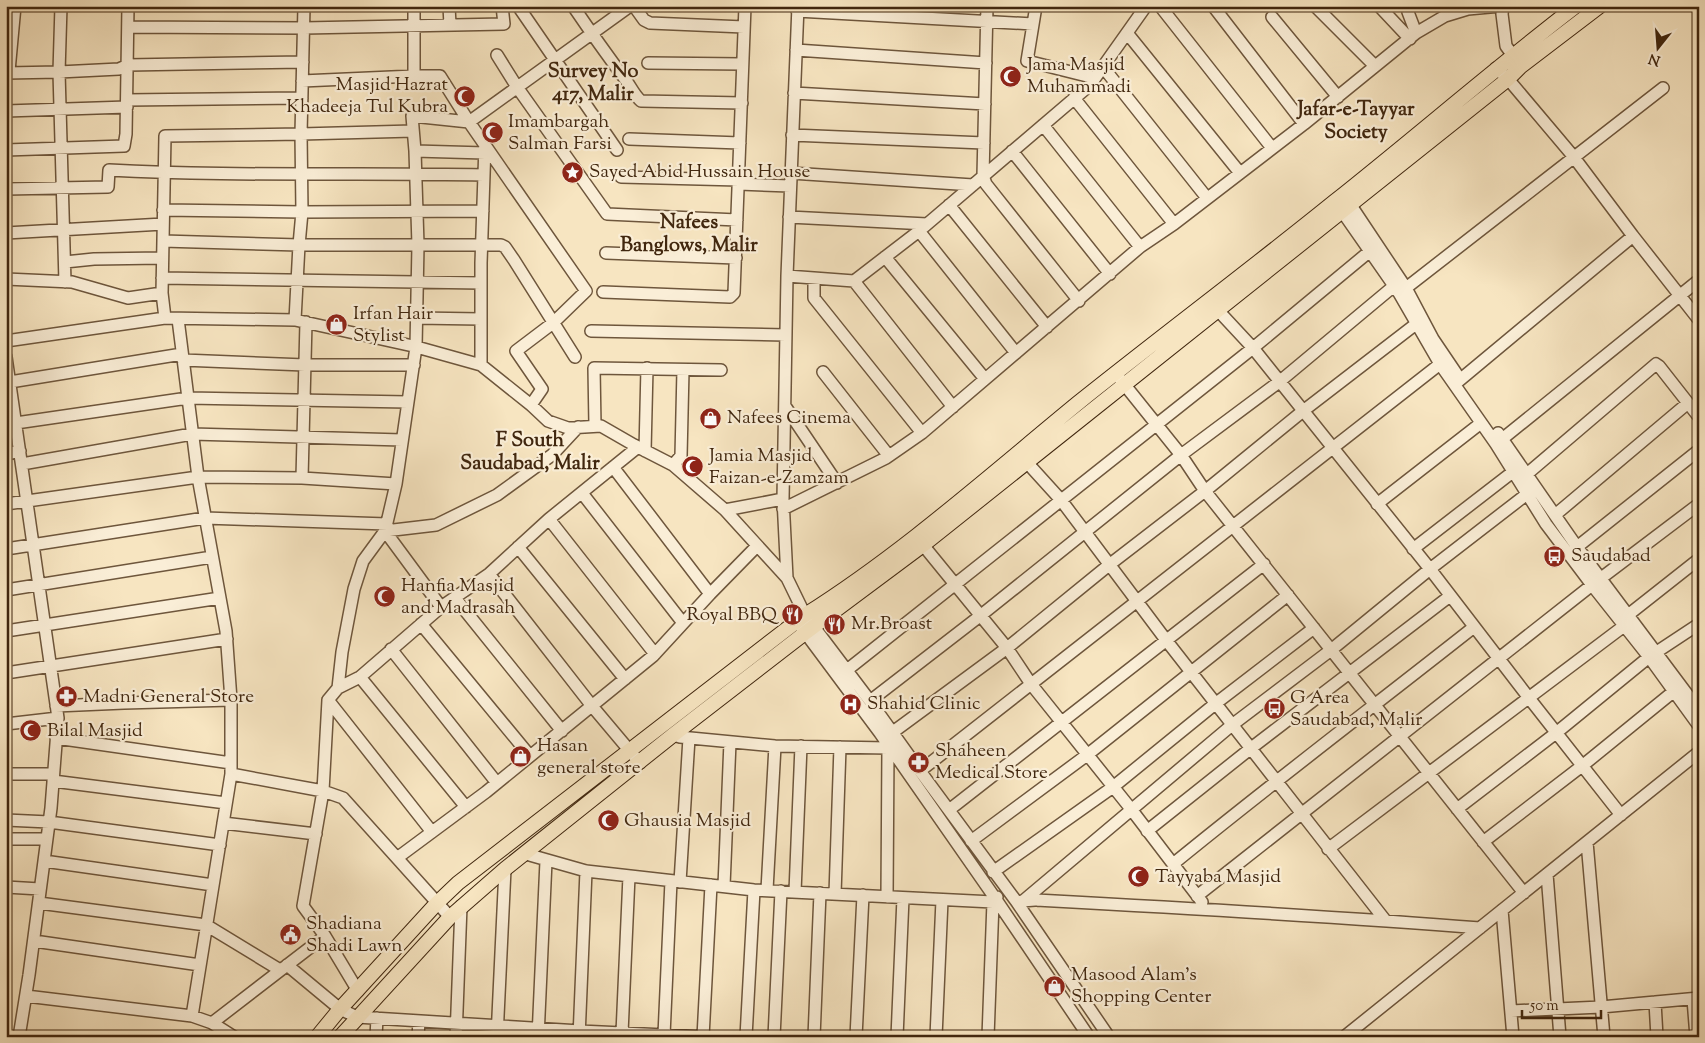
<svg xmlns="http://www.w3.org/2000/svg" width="1705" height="1043" viewBox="0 0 1705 1043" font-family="'Sorts Mill Goudy',serif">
	<rect width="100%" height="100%" fill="#f7e5c1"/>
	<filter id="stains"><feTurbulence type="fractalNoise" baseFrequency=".004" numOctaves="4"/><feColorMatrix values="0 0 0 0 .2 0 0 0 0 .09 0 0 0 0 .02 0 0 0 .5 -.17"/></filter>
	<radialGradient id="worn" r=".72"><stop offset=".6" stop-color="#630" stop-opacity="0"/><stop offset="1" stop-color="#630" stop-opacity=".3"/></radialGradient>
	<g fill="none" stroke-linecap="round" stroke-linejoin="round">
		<defs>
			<path id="minor" d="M61,6L59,72L65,282
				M414,6V76
				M449,6L450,25
				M518,6L617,150
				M573,6C590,31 607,55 625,79C631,87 634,95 641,101L742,103
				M634,6L644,20L650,23L744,27
				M798,6L787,276L783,499L787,578L805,615L870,701L920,771L1016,901L1109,1037
				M987,6L983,176L986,184L1079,301
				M1036,6L1027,61L1095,78
				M1160,6L1272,148
				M1213,6L1304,124
				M1315,6L1375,66
				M1379,6L1410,39
				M1410,6L1408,12L1416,33
				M1503,6L1502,14L1506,46L1517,61
				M797,11L1033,24
				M1272,17L1338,97
				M128,27L304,28L504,24L502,6
				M1127,33L1240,173
				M796,50L986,63
				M497,55L517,87L607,214L737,220
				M648,63L742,64
				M1103,67L1207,198
				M1496,68L1508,79L1573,156L1633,236L1699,320
				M9,71L15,6
				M6,73L59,72L119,69L128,65L303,62
				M302,81L414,76H440L469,122L586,291L553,323L516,351L542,389L531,405
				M794,93L985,104
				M1074,98L1174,224
				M127,100L302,98
				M6,111L127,107
				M1043,125L1140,247
				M792,135L984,143
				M629,139L740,143
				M6,150L124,146L126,134L128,6
				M415,151L485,153
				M1012,151L1110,274
				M791,173L973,185
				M621,177L739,180
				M739,184L790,186
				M6,189L108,187L109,170C234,177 359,172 484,175
				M1346,198L1406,288L1433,339L1456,373
				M1337,204L1399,293L1440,364L1496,444L1546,524L1592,585L1649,657L1699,726
				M949,205L1047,327
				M163,210L302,212L483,211
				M789,217L927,224
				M919,231L1016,353
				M6,233L163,224
				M163,241L299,245H501L505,247L514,260L575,357
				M606,253L736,258
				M885,257L985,379
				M65,262L94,259L162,258
				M787,276L854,281L919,231L1090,85L1146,6
				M162,278L481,283
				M814,278V298L922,433
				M6,279L72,282L128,298L162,293
				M854,281L953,407
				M1406,288L1663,88
				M603,292L730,297L734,293L745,6
				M1213,305L1253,348L1430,569L1529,698L1621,815
				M165,318L295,320L413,346L481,365L531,405L548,421L568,428L601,426L634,445L673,465L725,510L787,578
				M416,318L481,319
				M178,319L198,477L226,631L231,700V774L192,1016
				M295,320L299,245L302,212L301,134L304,6
				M591,331L786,335
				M6,341L165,318L162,293L165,136L301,134L413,131
				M6,357L58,718L51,808L29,975L19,1037
				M183,360L305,365H414
				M481,365V263L485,145
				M823,372L889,456
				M1120,379L1181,455L1205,491L1524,893
				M10,382L182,354
				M1455,384L1633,236
				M785,406L837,483
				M16,423L188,398L408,402
				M595,426L594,368L721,370
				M1498,433L1577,547L1699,710
				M1496,444L1699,280
				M645,451L647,368
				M6,454L20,451
				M1022,457L1061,500L1166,640L1385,920
				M22,464L192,434L402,440
				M673,465L681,456L683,370
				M613,467L710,594
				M1527,474L1656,364L1659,366L1699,417
				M302,478L306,322
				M582,493L683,623
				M6,504L198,477L302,478L396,484
				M1377,504L1481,423
				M783,509L886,458L922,433L1140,247L1174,224L1304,124L1416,33L1445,16L1468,9L1501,6
				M725,510L783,499
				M1555,515L1688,403
				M549,519L655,654
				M923,545L1007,648L1031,684L1131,809L1202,902
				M518,547L625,679
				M1577,547L1699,450
				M6,549L205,518L387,524
				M1413,549L1514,471
				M489,574L592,706L640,763
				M6,590L212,557
				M455,598L562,731
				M441,607L385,531L436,525L497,495L552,455L578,427
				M1628,615L1699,559
				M421,624L530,756
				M801,627L880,733L995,898L1089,1037
				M6,631L220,598
				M391,649L497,783
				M847,670L1253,348L1370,251
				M6,673L227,639
				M360,677L466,807
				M338,688L360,677L441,607L489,574L549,519L638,447
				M328,700L432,832
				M870,701L980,616L1181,455L1279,382L1394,286
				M56,706L124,703L231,700
				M6,724L58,718
				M893,732L1007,648L1109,565L1205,491L1303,411L1416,324
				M673,735L680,737L775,746L888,748L890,747
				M56,738L231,763
				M920,771L1440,364
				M6,774H53
				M231,774L323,791L343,798L450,917
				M53,781L226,803
				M1457,809L1556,733L1649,657L1699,624
				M949,810L1264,564
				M6,820L49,822L220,845
				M223,823L316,834
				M1147,831L1250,749L1450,596
				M6,839H47
				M971,841L1087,755L1288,595
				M1483,842L1582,766L1673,692
				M1587,842L1604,1037
				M1328,849L1624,626
				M526,854L586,871L754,890L993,902
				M397,858L486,792L653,656L710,594L757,546
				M44,861L213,885
				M1173,864C1272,783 1374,706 1474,627
				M993,872L1113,787L1215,704L1314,628
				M1547,874L1560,1037
				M680,882L689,738
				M724,886L730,742
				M6,887L40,889
				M767,890L775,746
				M795,892L801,746
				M835,894L840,747
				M1197,896L1592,585L1699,504
				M887,897L888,748
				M1022,901L1035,900C1183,908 1332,916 1480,928
				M1023,901L1232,725L1331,650L1430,569L1527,494
				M39,903L206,925L280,970
				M1502,910L1513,1037
				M34,941L200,965
				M287,965L340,1009L357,1017L580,1031L707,1037
				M358,991L325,936L303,906L323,791L328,700L338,688L342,652L354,589L363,561L385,531L396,484L416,347L418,245L415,151L412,116L469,122L630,6
				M26,996L192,1016L212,1023L234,1037
				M1693,999L1696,1037
				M1655,1002L1657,1037
				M1511,1011L1601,1007L1699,998
				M212,1023L325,936
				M622,1033L629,876
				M664,1035L671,881
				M376,1037L377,1018
				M418,1037L419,1021
				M456,1037L461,906
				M497,1037L505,869
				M538,1037L546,861
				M579,1037L586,871
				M703,1037L711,885
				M746,1037L754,890
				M774,1037L781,891
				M814,1037L820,893
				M856,1037L863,895
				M897,1037L903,898
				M936,1037L942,900
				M988,1037L993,902L997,897
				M1344,1037L1699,752"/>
			<path id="major" d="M317,1037L340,1009L437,903L458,883L805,615C902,554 989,476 1078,403C1163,335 1250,270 1334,202C1416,137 1494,69 1576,6
				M340,1037L450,917L505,869L673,735L805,633L923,545L1508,79L1520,67L1600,6"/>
		</defs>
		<use href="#minor" stroke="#6e563c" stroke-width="14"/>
		<use href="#major" stroke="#41270f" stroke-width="16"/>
		<use href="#minor" stroke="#faeed7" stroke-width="11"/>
		<use href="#major" stroke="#f7e5c1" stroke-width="14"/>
	</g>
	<defs>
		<symbol id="mosque-disc" viewBox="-11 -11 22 22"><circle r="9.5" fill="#8f2418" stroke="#faeed7"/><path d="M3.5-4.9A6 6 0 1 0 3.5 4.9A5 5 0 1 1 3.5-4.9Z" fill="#fff"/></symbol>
		<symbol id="sight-disc" viewBox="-11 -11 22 22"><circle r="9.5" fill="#8f2418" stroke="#faeed7"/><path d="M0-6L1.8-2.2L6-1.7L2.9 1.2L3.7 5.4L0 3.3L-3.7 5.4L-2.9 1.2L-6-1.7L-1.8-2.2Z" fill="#fff"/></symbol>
		<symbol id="shop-disc" viewBox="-11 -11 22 22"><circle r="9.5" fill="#8f2418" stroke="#faeed7"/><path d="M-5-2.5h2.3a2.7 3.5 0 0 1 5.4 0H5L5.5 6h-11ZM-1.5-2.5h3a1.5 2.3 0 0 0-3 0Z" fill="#fff"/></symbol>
		<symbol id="bus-disc" viewBox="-11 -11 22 22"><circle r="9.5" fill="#8f2418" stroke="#faeed7"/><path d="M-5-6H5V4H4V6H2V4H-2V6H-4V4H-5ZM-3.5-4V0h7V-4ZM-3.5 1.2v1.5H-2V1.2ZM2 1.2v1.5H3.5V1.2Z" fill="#fff"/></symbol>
		<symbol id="restaurant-disc" viewBox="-11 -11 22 22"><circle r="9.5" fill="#8f2418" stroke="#faeed7"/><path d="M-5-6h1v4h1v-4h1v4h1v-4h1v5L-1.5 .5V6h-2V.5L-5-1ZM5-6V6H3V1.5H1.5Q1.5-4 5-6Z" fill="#fff"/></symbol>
		<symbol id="pharmacy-disc" viewBox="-11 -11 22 22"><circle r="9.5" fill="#8f2418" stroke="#faeed7"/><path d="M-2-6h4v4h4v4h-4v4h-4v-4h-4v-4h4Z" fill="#fff"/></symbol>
		<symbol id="hospital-disc" viewBox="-11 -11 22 22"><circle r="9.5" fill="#8f2418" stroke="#faeed7"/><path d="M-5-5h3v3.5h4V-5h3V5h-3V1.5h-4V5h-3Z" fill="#fff"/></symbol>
		<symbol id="civic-disc" viewBox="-11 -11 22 22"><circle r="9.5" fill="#8f2418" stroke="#faeed7"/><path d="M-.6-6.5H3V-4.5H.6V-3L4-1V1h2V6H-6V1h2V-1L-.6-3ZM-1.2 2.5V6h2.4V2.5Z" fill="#fff"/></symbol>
	</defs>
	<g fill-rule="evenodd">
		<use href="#mosque-disc" x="998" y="64" width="25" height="25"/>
		<use href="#mosque-disc" x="452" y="84" width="25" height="25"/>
		<use href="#mosque-disc" x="480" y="120" width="25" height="25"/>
		<use href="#sight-disc" x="560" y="160" width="25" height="25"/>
		<use href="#shop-disc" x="324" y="312" width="25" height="25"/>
		<use href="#shop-disc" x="698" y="406" width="25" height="25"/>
		<use href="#mosque-disc" x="680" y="454" width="25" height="25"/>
		<use href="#bus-disc" x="1542" y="544" width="25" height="25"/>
		<use href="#mosque-disc" x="372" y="584" width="25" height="25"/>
		<use href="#restaurant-disc" x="780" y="602" width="25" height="25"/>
		<use href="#restaurant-disc" x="822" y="612" width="25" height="25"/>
		<use href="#pharmacy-disc" x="54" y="684" width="25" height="25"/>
		<use href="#hospital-disc" x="838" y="692" width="25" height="25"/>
		<use href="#bus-disc" x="1262" y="696" width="25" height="25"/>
		<use href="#mosque-disc" x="18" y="718" width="25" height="25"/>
		<use href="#shop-disc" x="508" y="744" width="25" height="25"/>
		<use href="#pharmacy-disc" x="906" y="750" width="25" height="25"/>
		<use href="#mosque-disc" x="596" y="808" width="25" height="25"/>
		<use href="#mosque-disc" x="1126" y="864" width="25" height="25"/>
		<use href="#civic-disc" x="278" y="922" width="25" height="25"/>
		<use href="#shop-disc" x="1042" y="974" width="25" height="25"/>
	</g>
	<g text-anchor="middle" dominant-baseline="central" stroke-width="4.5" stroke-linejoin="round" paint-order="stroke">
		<g font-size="19" fill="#41270f" stroke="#faeed7" text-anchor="start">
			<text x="1027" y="65">Jama Masjid<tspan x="1027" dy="22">Muhammadi</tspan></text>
			<text x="448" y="85" text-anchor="end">Masjid Hazrat<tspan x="448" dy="22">Khadeeja Tul Kubra</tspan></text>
			<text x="508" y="122">Imambargah<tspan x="508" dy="22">Salman Farsi</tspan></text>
			<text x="589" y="172">Sayed Abid Hussain House</text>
			<text x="353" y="314">Irfan Hair<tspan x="353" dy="22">Stylist</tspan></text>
			<text x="727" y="418">Nafees Cinema</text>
			<text x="709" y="456">Jamia Masjid<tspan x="709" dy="22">Faizan-e-Zamzam</tspan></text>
			<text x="1571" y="556">Saudabad</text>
			<text x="401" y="586">Hanfia Masjid<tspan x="401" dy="22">and Madrasah</tspan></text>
			<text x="777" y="615" text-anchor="end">Royal BBQ</text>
			<text x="851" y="624">Mr.Broast</text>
			<text x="83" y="697">Madni General Store</text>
			<text x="1290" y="698">G Area<tspan x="1290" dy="22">Saudabad, Malir</tspan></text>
			<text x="867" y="704">Shahid Clinic</text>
			<text x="47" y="731">Bilal Masjid</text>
			<text x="537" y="746">Hasan<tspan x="537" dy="22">general store</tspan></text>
			<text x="935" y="751">Shaheen<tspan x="935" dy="22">Medical Store</tspan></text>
			<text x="624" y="821">Ghausia Masjid</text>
			<text x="1155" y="877">Tayyaba Masjid</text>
			<text x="306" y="924">Shadiana<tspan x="306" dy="22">Shadi Lawn</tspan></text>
			<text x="1071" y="975">Masood Alam's<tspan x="1071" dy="22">Shopping Center</tspan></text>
		</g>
		<g font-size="20" font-weight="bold" fill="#41270f" stroke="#faeed7">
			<text x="593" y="72">Survey No<tspan x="593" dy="23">417, Malir</tspan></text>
			<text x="1356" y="110">Jafar-e-Tayyar<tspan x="1356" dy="23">Society</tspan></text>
			<text x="689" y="223">Nafees<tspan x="689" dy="23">Banglows, Malir</tspan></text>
			<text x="530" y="441">F South<tspan x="530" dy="23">Saudabad, Malir</tspan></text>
		</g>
	</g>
	<rect width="1705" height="1043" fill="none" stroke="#f7e5c1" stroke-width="25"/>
	<rect x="8" y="8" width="1690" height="1028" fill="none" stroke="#41270f" stroke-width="2.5"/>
	<rect x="12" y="12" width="1680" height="1018" fill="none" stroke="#41270f"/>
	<g transform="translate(1658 48) rotate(197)" stroke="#faeed7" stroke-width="4" paint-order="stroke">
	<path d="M0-4L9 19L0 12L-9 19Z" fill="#41270f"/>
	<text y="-8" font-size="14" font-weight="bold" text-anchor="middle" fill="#41270f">N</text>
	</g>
	<path d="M1522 1010v8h79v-8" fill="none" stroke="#41270f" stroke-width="2.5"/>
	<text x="1530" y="1010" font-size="15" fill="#41270f" stroke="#faeed7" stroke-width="4" paint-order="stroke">50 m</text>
	<rect width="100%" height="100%" filter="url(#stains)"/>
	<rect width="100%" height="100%" fill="url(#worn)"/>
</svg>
